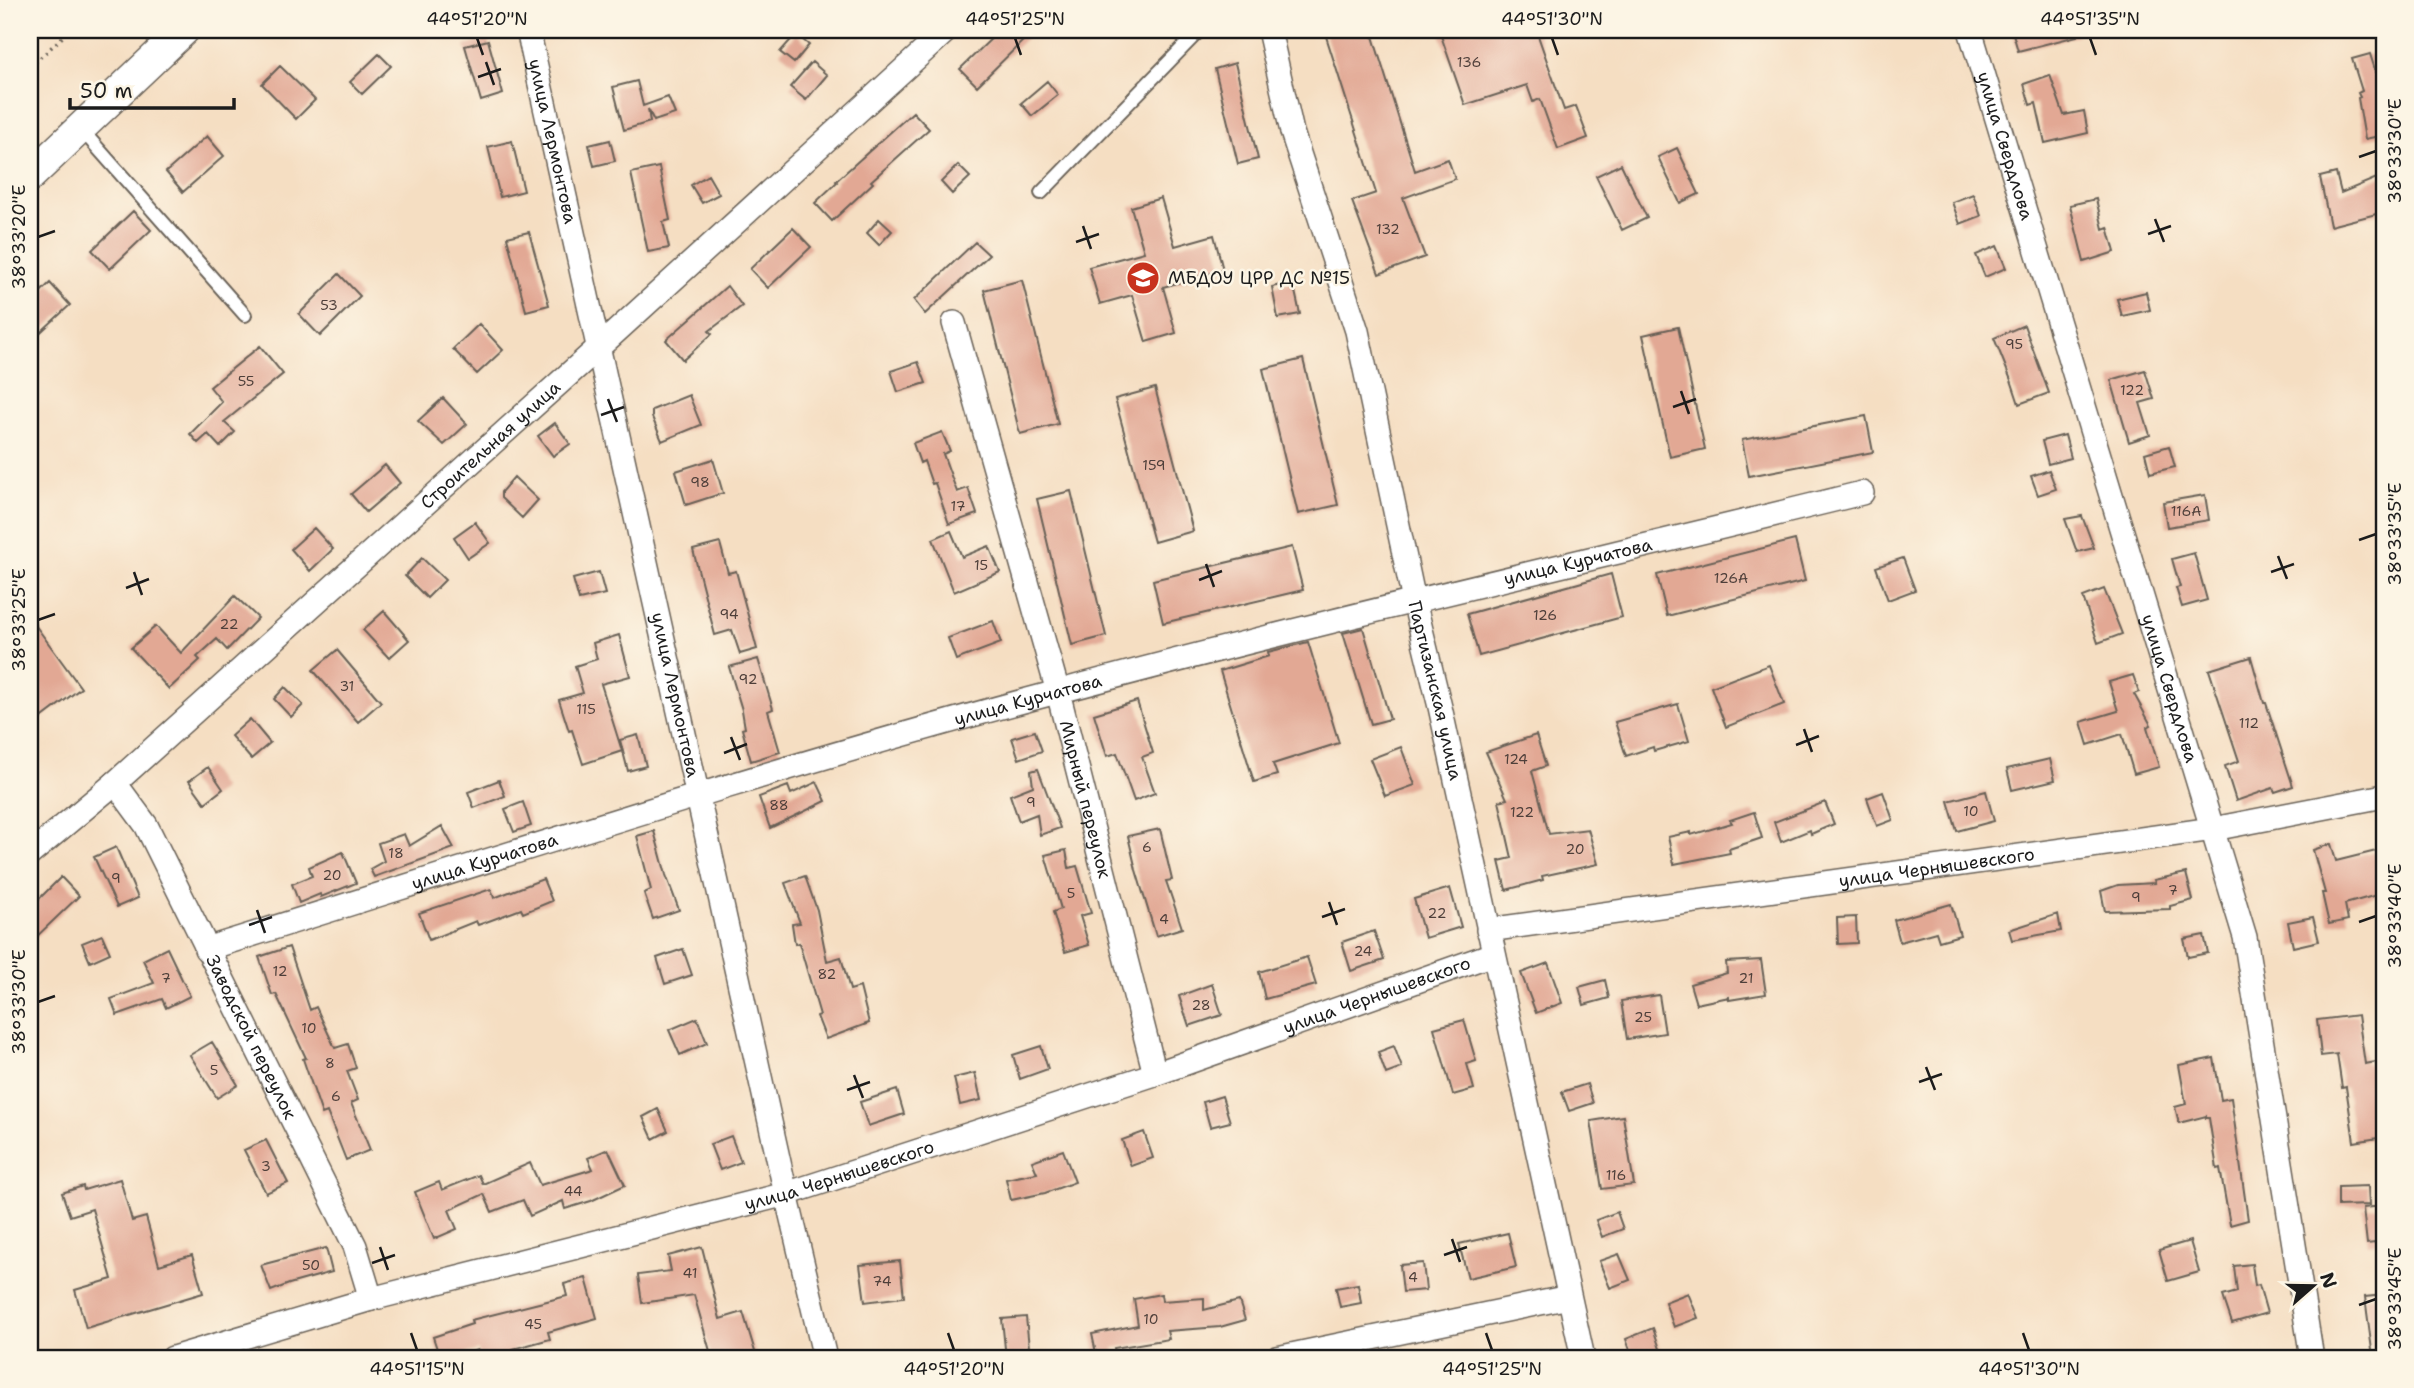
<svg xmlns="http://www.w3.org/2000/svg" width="2414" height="1388" viewBox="0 0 2414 1388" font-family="'Shantell Sans',sans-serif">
	<rect width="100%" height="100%" fill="#fcf5e5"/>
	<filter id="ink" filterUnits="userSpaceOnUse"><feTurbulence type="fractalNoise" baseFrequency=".0143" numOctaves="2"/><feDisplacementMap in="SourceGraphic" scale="14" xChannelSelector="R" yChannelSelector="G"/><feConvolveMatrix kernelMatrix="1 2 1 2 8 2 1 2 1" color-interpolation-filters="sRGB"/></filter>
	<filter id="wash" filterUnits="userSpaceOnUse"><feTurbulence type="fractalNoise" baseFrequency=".00686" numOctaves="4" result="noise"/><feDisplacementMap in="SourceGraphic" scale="28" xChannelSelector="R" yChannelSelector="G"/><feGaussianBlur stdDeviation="1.57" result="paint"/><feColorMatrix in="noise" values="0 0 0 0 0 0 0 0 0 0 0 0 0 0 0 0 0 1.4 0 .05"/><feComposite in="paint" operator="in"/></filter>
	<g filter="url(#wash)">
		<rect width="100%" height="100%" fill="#f5dec2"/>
		<g id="blocks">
			<path fill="#e2a894" d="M1000,30H1034L977,86L960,69Z
				M1324,30H1371L1415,171L1448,159L1455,179L1403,198L1425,257L1379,274L1352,201L1376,193Z
				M1439,30H1536L1564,110L1576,106L1588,138L1558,149L1540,99L1533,102L1527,85L1465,105Z
				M2012,30H2076L2077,36L2018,51Z
				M796,34L809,45L794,63L780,52Z
				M488,40L503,94L481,101L465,46Z
				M379,54L391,66L362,94L350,82Z
				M2370,54L2378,79L2384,92V98L2381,100L2384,135L2365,139L2358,98L2360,97L2358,93L2362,91L2352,59Z
				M812,62L827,75L806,100L790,87Z
				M1235,63L1258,159L1238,164L1215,69Z
				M280,66L315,100L296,119L262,84Z
				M2050,75L2064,115L2084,111L2088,133L2045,143L2036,103L2030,105L2024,84Z
				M637,81L643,106L668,97L675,114L654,121L648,109L650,122L624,130L613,87Z
				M1047,81L1058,95L1032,116L1021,103Z
				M913,112L929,129L871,181L873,183L832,221L815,203L837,182L836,181Z
				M207,136L224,156L183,192L166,172Z
				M610,140L615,161L594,166L589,145Z
				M512,141L524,191L500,197L488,147Z
				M1677,148L1699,194L1680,203L1658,157Z
				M1621,164L1647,218L1622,230L1596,176Z
				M958,165L970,177L952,194L941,182Z
				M659,167L670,220L663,222L669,248L648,252L631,173Z
				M2336,173L2341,193L2384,175V212L2330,226L2320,177Z
				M708,175L719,194L702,203L691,185Z
				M1973,194L1981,216L1960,224L1952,202Z
				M1161,198L1175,246L1214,235L1223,270L1163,287L1176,333L1146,342L1132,295L1100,304L1089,267L1144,252L1131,207Z
				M2096,199L2103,229L2108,227L2115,252L2084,262L2070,205Z
				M133,211L151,230L110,269L92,250Z
				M879,219L892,231L879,245L867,233Z
				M793,228L811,247L768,288L750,269Z
				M529,232L549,305L526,311L507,237Z
				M975,242L989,255L925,314L914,300Z
				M1997,246L2006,268L1985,277L1976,255Z
				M339,274L360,296L320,336L299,314Z
				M1022,280L1058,424L1020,434L984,290Z
				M1293,282L1300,314L1278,318L1272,287Z
				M50,283L70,305L30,342V302Z
				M727,286L742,306L709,331L712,334L683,360L666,340Z
				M2146,292L2150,310L2122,316L2117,299Z
				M479,324L503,350L477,374L453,349Z
				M2024,325L2049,393L2019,404L2011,380L1994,338Z
				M1678,327L1705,449L1670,457L1643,335Z
				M260,346L283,374L224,422L235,432L220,447L208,434L198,443L190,434L222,402L210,387Z
				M1303,359L1338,505L1298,514L1263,369Z
				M918,362L926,383L898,392L891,371Z
				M2145,370L2154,399L2140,403L2150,435L2129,442L2111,380Z
				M1155,388L1193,531L1154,542L1115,399Z
				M689,395L701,425L662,441L652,417V410Z
				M443,398L467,424L444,445L418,421Z
				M1866,416L1873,452L1749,476L1742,440Z
				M555,423L570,444L553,456L538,436Z
				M942,432L950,451L943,454L957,492L968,488L977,514L949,524L935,483L932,484L924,461L920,463L913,443Z
				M2065,435L2071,458L2048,464L2042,441Z
				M2169,446L2175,467L2150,473L2145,453Z
				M713,459L723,493L686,505L676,471Z
				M385,465L400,483L366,512L351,494Z
				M2049,470L2056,489L2038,495L2031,476Z
				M514,477L538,500L522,518L501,498V492Z
				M1071,491L1106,636L1072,645L1037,499Z
				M2205,495L2209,520L2167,527L2163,502Z
				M2082,516L2094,548L2077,552L2065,519Z
				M475,522L490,543L468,558L454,537Z
				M314,528L333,549L310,571L291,549Z
				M951,531L962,557L989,546L1000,572L954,592L933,539Z
				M1795,540L1805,581L1667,616L1657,575Z
				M720,543L728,573L736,571L757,649L740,654L732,630L715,635L693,550Z
				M1292,547L1303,590L1163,623L1153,580Z
				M2194,553L2207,600L2182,607L2176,588L2180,587L2172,559Z
				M422,558L445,580L427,598L405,576Z
				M1903,558L1915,590L1888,600L1876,567Z
				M599,572L605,594L579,600L573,579Z
				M1611,574L1622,617L1479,656L1467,614Z
				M2104,589L2122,634L2098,643L2083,597Z
				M235,596L258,618L227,650L217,639L197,657L200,660L169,689L131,648L156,626L181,653Z
				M384,611L409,640L389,658L363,630Z
				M30,618L81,688L40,719L30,705Z
				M993,621L1001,643L956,660L948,638Z
				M1363,628L1390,719L1371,724L1343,633Z
				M619,635L630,676L601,684L622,751L583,764L572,730L569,731L559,700L583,693L575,666L597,659L593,643Z
				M1308,642L1339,743L1273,764L1277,775L1254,782L1220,671L1269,656L1268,652Z
				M337,650L381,702L358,722L313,670Z
				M2251,657L2264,703H2266L2293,786L2275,792L2273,788L2236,801L2225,766L2239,761L2209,670Z
				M758,659L773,709L768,711L780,752L751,761L742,729L745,728L742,710L729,667Z
				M1769,665L1784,704L1726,727L1711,687Z
				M2133,675L2139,692L2134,694L2151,725L2147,727L2159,767L2134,774L2122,734L2088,745L2081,722L2118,711L2109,682Z
				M285,687L303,705L291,717L274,699Z
				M1137,701L1153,753L1142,757L1155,793L1134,801L1117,753L1107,756L1094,714Z
				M1678,704L1689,741L1654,751L1653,747L1626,756L1615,722Z
				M250,719L270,743L251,759L231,736Z
				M1035,731L1042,751L1019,759L1012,738Z
				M638,735L646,766L628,771L620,740Z
				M1536,735L1546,766L1532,771L1549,834L1588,829L1598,864L1542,876L1543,880L1506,890L1499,861L1512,858L1499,801L1507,799L1486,752Z
				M1401,747L1415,785L1385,796L1370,759Z
				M2050,759L2055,780L2012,790L2007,769Z
				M208,767L223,789L205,803L189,781Z
				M1038,769L1060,828L1040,835L1037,814L1019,821L1010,795L1033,786L1031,771Z
				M499,780L505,796L474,808L468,792Z
				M817,782L826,801L770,828L759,797L788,786L791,794Z
				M1986,791L1994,821L1957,831L1948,801Z
				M1883,792L1893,820L1877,826L1867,798Z
				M523,802L531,826L514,832L505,809Z
				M1825,802L1834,824L1811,834L1810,830L1781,842L1774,822Z
				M1754,812L1762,838L1729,849L1730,853L1674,864L1668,837L1691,832V835L1732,823L1730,820Z
				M442,826L454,848L374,877L370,869L384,861L378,843L404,834L409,846Z
				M1160,829L1172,880L1166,881L1182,928L1156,936L1136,870L1128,836Z
				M654,831L666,875L679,910L653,919L644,893L651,890L637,836Z
				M2331,844L2336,861L2384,849V893L2345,904L2348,920L2329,924L2322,893H2325L2313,850Z
				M116,847L138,898L117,907L94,857Z
				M1066,850L1069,868L1077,866L1091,913L1080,916L1089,945L1065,952L1053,912L1061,909L1045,855Z
				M343,852L356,883L321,897L320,894L299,903L292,884L312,876L309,867Z
				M2186,873L2193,900L2170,906V909L2105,911L2101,891L2118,885L2155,883L2154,880Z
				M805,876L817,910L827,961L841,957L850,990L860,987L869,1023L826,1039L817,1016L820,1015L799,943L795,944L792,924L800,923L785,883Z
				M61,877L79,896L30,943V908Z
				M543,879L552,901L523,913L521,909L478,925L476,921L429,940L419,913L491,889L494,898Z
				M1450,888L1461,927L1425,938L1414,899Z
				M1951,904L1960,935L1939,941L1936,932L1900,942L1894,920Z
				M2058,914L2061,931L2012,940L2009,930Z
				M1856,917L1857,943L1838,944L1837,918Z
				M2313,917L2319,941L2293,947L2288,922Z
				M1374,931L1384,960L1351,971L1342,942Z
				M102,935L110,953L90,962L82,943Z
				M2204,935L2208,953L2188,957L2184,939Z
				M289,947L310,1010L316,1007L335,1048L348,1044L356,1068L347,1071L358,1100L351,1103L370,1150L346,1160L327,1112L322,1114L303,1059L306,1058L276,994L272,995L259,957Z
				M167,948L190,996L166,1008L162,999L117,1015L111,999L154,983L143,960Z
				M683,949L692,975L665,984L657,958Z
				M1307,957L1316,985L1265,999L1259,972Z
				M1761,960L1766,994L1729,1000V997L1696,1004L1690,984L1727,973L1726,962Z
				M1548,963L1562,1003L1536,1013L1521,973Z
				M1605,980L1609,998L1584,1005L1579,987Z
				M1212,984L1222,1015L1189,1026L1179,996Z
				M1659,995L1665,1033L1627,1039L1621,1001Z
				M2358,1015L2365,1064L2376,1062L2384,1112V1137L2354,1142L2346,1087L2342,1088L2337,1054L2321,1056L2317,1020Z
				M697,1018L707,1043L680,1055L669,1030Z
				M1464,1020L1476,1061L1467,1064L1474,1089L1453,1095L1434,1028Z
				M212,1042L238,1085L217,1098L190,1055Z
				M1041,1046L1048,1069L1020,1079L1013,1055Z
				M1394,1046L1402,1068L1386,1074L1378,1052Z
				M2214,1058L2221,1100L2231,1098L2248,1220L2230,1225L2220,1168L2217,1169L2209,1118H2206V1116L2179,1123L2175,1107L2186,1104L2179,1065Z
				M975,1073L981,1100L960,1105L954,1078Z
				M1587,1084L1593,1103L1569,1111L1562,1092Z
				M897,1090L904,1114L868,1126L860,1102Z
				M1222,1096L1230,1122L1210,1127L1203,1102Z
				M658,1109L668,1131L653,1139L643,1117Z
				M1623,1116L1634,1185L1602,1189L1591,1121Z
				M1144,1132L1153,1158L1131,1166L1122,1140Z
				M731,1136L741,1162L720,1170L710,1144Z
				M266,1140L288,1183L266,1193L244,1150Z
				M608,1149L625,1185L591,1201L565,1209L563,1201L530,1216L523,1200L492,1212L484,1194L449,1210L457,1229L434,1239L415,1192L439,1182L442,1190L479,1175L483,1184L530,1163L540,1185L593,1169L588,1158Z
				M1063,1150L1075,1182L1045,1193L1011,1200L1006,1179L1037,1173L1032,1161Z
				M120,1179L132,1221L146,1217L159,1265L192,1255L203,1293L86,1328L75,1290L112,1279L92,1209L70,1216L62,1193L83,1186L84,1190Z
				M2368,1186L2369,1205L2338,1206V1187Z
				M2384,1206V1242L2367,1244L2363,1208Z
				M1617,1212L1623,1229L1602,1237L1596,1220Z
				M1508,1233L1516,1267L1468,1278L1459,1244Z
				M2190,1241L2199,1272L2168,1281L2159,1250Z
				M702,1247L720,1319L743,1312L756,1355L743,1358H712L694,1295L642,1303L638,1275L671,1271L668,1256Z
				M326,1248L332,1272L289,1284L271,1291L261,1265Z
				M1619,1254L1630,1280L1610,1288L1599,1261Z
				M900,1261L904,1297L865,1302L860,1265Z
				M1423,1263L1426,1290L1403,1292L1400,1265Z
				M2252,1264L2255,1286L2259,1285L2267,1313L2232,1323L2223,1296L2237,1292L2234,1266Z
				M586,1278L597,1318L548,1332L550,1339L513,1349L515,1358H480L478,1350L453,1358H440L433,1337L472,1324L471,1320L567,1296L564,1284Z
				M1358,1284L1361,1303L1340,1307L1336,1288Z
				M1688,1293L1698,1318L1674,1327L1665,1302Z
				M1161,1294L1162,1301L1204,1298V1310L1239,1301L1245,1320L1220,1327L1167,1331L1169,1339L1114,1348L1116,1358H1097L1092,1334L1138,1325L1134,1299Z
				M2384,1295V1357L2373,1358L2365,1297Z
				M1026,1317L1030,1358H1006L1002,1319Z
				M1653,1328L1663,1358H1633L1626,1339Z"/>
		</g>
	</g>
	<g filter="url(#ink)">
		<use href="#blocks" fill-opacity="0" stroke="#686056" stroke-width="2"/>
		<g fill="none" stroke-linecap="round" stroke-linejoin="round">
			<defs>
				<path id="service" d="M80,128L245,315
					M1041,193L1200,30"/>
				<g id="minor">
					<path id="s1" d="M528,30L786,1194L825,1358"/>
					<path id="s2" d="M1269,30L1292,132L1357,331L1414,601L1440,707L1583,1358"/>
					<path id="s3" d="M1970,30L2245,937L2312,1358"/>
					<path id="s4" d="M954,323L1058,692L1155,1074"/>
					<path id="s5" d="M115,783L146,825L355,1246L371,1299"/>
					<path id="s6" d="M30,854L115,783L598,348L947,30"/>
					<path id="s7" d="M1488,930L2213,829L2384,796"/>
					<path id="s8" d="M206,949C489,861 771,768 1057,692C1324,620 1594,559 1862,493"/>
					<path id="s9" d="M173,1358L371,1299L786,1194L1155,1074L1493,954"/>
					<path d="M1277,1358L1569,1297"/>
				</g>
				<path id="tertiary" d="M30,176L184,30"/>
			</defs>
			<use href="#service" stroke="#686056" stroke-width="16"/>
			<use href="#minor" stroke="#686056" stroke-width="26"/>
			<use href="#tertiary" stroke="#686056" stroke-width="33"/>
			<path stroke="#686056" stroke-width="3.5" stroke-dasharray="2 5" stroke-linecap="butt" d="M30,67L70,30"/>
			<use href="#service" stroke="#fff" stroke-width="12"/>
			<use href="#minor" stroke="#fff" stroke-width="23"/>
			<use href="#tertiary" stroke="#fff" stroke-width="30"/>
		</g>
	</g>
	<path fill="none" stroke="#1c1c1c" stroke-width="2.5" d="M477,38L483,55M1015,38L1021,55M1552,38L1558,55M2090,38L2096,55M486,62L494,85M478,77L501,69M2359,157L2376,151M2155,219L2164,242M1083,226L1091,249M2148,234L2171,226M38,237L55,231M1076,242L1099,234M1681,391L1689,414M608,399L617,422M1673,407L1696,399M601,415L624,407M2359,540L2376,534M2278,556L2287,579M1206,564L1214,587M134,572L142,595M2271,572L2294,564M1199,580L1222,571M126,588L149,579M38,620L55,614M1804,729L1812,752M731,737L740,760M1796,745L1819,736M724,753L747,744M1329,902L1337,925M257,910L265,933M1322,917L1345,909M2359,922L2376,916M249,925L272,917M38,1002L55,996M1926,1067L1935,1090M854,1075L863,1098M1919,1082L1942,1074M847,1090L870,1082M1452,1239L1460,1262M380,1247L388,1270M1444,1255L1467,1247M372,1263L395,1255M2359,1305L2376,1299M411,1333L417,1350M948,1333L954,1350M1486,1333L1492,1350M2023,1333L2029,1350"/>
	<defs>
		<symbol id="school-disc" viewBox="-11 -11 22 22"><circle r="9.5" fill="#c8321e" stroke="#fcf5e5"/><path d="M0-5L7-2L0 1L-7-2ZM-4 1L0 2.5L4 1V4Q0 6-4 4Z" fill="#fff"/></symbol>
	</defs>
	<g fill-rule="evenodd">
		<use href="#school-disc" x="1124" y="259" width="38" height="38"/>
	</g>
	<g text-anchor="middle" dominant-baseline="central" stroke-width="5" stroke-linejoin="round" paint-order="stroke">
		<g font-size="14" fill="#4e3f3a">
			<text x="1469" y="62">136</text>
			<text x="1388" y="229">132</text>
			<text x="329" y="305">53</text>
			<text x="2014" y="344">95</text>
			<text x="246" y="381">55</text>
			<text x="2132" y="390">122</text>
			<text x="1154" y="465">159</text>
			<text x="700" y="482">98</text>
			<text x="958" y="506">17</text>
			<text x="2186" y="511">116А</text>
			<text x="981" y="565">15</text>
			<text x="1731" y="578">126А</text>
			<text x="729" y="614">94</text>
			<text x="1545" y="615">126</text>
			<text x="229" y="624">22</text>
			<text x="748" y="679">92</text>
			<text x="347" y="686">31</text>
			<text x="586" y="709">115</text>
			<text x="2249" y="723">112</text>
			<text x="1516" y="759">124</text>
			<text x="1031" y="802">9</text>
			<text x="779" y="805">88</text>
			<text x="1971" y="811">10</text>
			<text x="1522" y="812">122</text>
			<text x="1147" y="847">6</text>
			<text x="1575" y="849">20</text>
			<text x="396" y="853">18</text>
			<text x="332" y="875">20</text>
			<text x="116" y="878">9</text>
			<text x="2173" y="890">7</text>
			<text x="1071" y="893">5</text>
			<text x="2136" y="897">9</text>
			<text x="1437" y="913">22</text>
			<text x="1164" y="919">4</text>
			<text x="1363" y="951">24</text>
			<text x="280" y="971">12</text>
			<text x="827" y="974">82</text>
			<text x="166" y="978">7</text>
			<text x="1746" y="978">21</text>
			<text x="1201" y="1005">28</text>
			<text x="1643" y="1017">25</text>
			<text x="309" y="1028">10</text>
			<text x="330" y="1063">8</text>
			<text x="214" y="1070">5</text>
			<text x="336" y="1096">6</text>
			<text x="266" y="1166">3</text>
			<text x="1616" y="1175">116</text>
			<text x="573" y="1191">44</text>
			<text x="311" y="1265">50</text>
			<text x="690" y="1273">41</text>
			<text x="1413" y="1277">4</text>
			<text x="882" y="1281">74</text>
			<text x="1151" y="1319">10</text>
			<text x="533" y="1324">45</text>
		</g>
		<g font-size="18" fill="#1c1c1c" stroke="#fcf5e5">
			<text stroke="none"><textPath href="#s1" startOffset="114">улица Лермонтова</textPath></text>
			<text stroke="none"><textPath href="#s3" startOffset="121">улица Свердлова</textPath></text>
			<text stroke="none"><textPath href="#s6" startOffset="616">Строительная улица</textPath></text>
			<text stroke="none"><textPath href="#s8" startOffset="1426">улица Курчатова</textPath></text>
			<text stroke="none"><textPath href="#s3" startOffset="688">улица Свердлова</textPath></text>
			<text stroke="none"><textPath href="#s2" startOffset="682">Партизанская улица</textPath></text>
			<text stroke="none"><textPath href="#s1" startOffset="681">улица Лермонтова</textPath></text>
			<text stroke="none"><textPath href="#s8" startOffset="859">улица Курчатова</textPath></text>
			<text stroke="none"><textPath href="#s4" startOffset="494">Мирный переулок</textPath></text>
			<text stroke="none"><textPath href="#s8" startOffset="292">улица Курчатова</textPath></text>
			<text stroke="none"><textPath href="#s7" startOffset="453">улица Чернышевского</textPath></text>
			<text stroke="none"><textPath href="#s9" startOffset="1258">улица Чернышевского</textPath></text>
			<text stroke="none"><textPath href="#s5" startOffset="289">Заводской переулок</textPath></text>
			<text stroke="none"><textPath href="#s9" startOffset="691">улица Чернышевского</textPath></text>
		</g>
		<g font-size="18" fill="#1c1c1c" stroke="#fcf5e5" text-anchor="start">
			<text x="1168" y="278">МБДОУ ЦРР ДС №15</text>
		</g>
	</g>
	<rect width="2414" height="1388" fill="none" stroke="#fcf5e5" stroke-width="77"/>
	<g transform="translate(2313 1286) rotate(70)" stroke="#fcf5e5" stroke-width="5" paint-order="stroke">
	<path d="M0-5L12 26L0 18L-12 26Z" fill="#1c1c1c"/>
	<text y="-10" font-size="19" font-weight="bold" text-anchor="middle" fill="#1c1c1c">N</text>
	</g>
	<path d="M70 98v10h164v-10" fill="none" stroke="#1c1c1c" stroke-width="3.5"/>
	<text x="80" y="98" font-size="21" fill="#1c1c1c" stroke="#fcf5e5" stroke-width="5" paint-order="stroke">50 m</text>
	<rect x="38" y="38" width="2338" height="1312" fill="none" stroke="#1c1c1c" stroke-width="2.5"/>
	<g font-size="18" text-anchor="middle" fill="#1c1c1c">
		<text x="477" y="25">44°51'20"N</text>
		<text x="1015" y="25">44°51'25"N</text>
		<text x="1552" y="25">44°51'30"N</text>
		<text x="2090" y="25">44°51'35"N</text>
		<text transform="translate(2395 151) rotate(-90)" y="6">38°33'30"E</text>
		<text transform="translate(19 237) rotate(-90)" y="6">38°33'20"E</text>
		<text transform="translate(2395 534) rotate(-90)" y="6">38°33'35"E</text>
		<text transform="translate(19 620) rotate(-90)" y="6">38°33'25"E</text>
		<text transform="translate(2395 916) rotate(-90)" y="6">38°33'40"E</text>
		<text transform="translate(19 1002) rotate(-90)" y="6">38°33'30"E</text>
		<text transform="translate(2395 1299) rotate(-90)" y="6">38°33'45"E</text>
		<text x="417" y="1375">44°51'15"N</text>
		<text x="954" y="1375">44°51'20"N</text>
		<text x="1492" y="1375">44°51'25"N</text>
		<text x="2029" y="1375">44°51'30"N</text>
	</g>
</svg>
